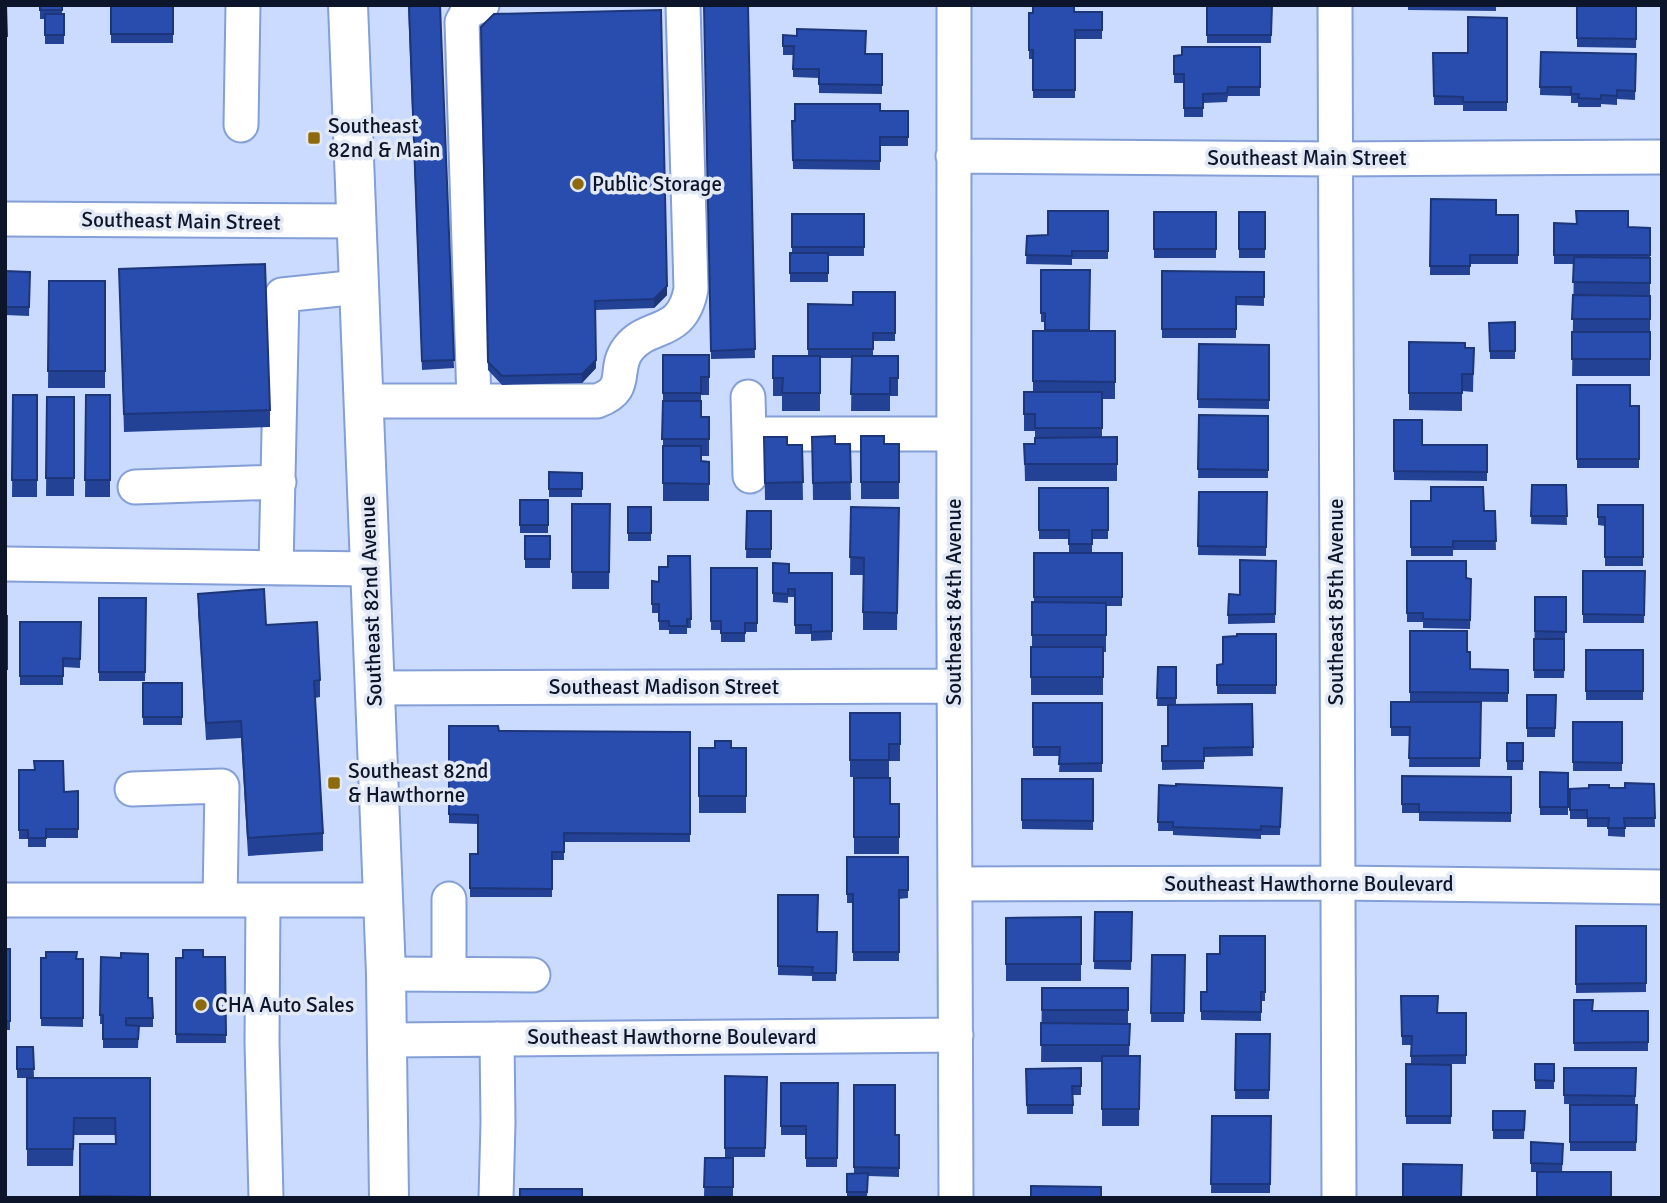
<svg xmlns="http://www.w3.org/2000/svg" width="1667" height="1203" viewBox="0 0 1667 1203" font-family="Signika,sans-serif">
	<rect width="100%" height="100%" fill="#cadbff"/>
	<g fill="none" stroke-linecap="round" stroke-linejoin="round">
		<defs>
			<path id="minor" d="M954,5C951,403 956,800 956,1198
				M1335,5L1339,1198
				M241,125L243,5
				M953,156L1335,159L1662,157
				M5,219L356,221
				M748,397L749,434H953
				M363,401H597C631,389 612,370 628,349C648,322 682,338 691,289L683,5
				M474,401L462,22L468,11L482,5
				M749,434L750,476
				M135,487L279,482
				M5,564L370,569
				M276,568L282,295L359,287
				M374,688L953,686
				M132,789L222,786L220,900
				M956,884L1336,883L1662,887
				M449,899V974
				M5,900H383
				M263,900L262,1043L266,1198
				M386,974L533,975
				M388,1040L956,1035
				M496,1198L498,1123L497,1039"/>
			<path id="major" d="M348,5L386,974L389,1198"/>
		</defs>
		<use href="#minor" stroke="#849ed6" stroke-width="37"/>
		<use href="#major" stroke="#849ed6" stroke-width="42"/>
		<use href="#minor" stroke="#fff" stroke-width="33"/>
		<use href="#major" stroke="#fff" stroke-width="38"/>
	</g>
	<path fill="#234296" d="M40,5H62V14H64V44H45V19H40Z
		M111,5H173V43H111Z
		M408,5H440L454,368L422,370Z
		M704,5H748L755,358L711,359Z
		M1156,5H1187V6H1156Z
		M1207,5H1272L1271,43H1207Z
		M1408,5H1496V11L1408,10Z
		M1577,5H1637L1636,48L1577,47Z
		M1074,12H1102V39H1075V98H1033V59H1029V50Z
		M1507,18V111H1463V105H1434L1433,53H1468Z
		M481,27L667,295L654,308L595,310L596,368L582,383L502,385L488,370Z
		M783,35L865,54H882V94L819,93V78L793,77V55H783Z
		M1260,47V96H1228L1227,102L1203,103V117H1184V83H1174V56Z
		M1541,52L1636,54L1635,100L1617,99V105L1601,104V107H1578V103H1571V96L1540,95Z
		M880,111H908V146H880V170L793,169L792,121Z
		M1431,199L1496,215H1518V264H1470V275H1430Z
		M1108,211V259H1072V265L1026,264L1027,236L1048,235Z
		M1154,212H1216V258H1154Z
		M1239,212H1265V258H1239Z
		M792,214H864V256H828V282H790V253H792Z
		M1554,223L1650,228V376H1572L1574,264H1554Z
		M119,269L270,410V427L124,432Z
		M1041,270L1089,331H1115V399H1102V437H1117V481H1025L1024,444H1035V431H1024V392H1033V331H1045V322H1041Z
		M5,271L30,272L29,316L5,315Z
		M1162,271L1264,272V306L1236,305V338H1162Z
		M49,281H105V388H48Z
		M895,292V341H873V356H898V396H890V411H851L852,358H820V411H782V396H773V356H808V304L853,305Z
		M1515,322V359H1490L1489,323Z
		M1409,342L1474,348L1473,392L1462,391V411L1409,410Z
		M1199,344L1269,345V409L1198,408Z
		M663,355H709V395H701V417H709V456H701V461L709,462V501H663Z
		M1577,385L1630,406H1639V468H1577Z
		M13,395H37V497H12Z
		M86,395H110V497H85Z
		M47,397H74V496H46Z
		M1199,415L1268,416V478H1198Z
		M1394,420L1422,445H1487V481L1394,480Z
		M861,436L884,444H899V499H861Z
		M764,437L787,445H802L803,500H765Z
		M812,437L835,444H850L851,500H813Z
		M549,472L582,473V497H549Z
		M1532,485H1566L1567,525L1531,524Z
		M1039,488H1108V539H1092V553H1122V606H1106V652H1103V695H1031V647H1032V602H1034V553H1069V539H1039Z
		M1199,492H1267L1266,556L1198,555Z
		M520,500H548V533H520Z
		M1411,501L1484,511H1495L1496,550H1453V556H1411Z
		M572,504H610L609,589H572Z
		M1598,505H1643V566H1605V526L1598,525Z
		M628,507H651V541H628Z
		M851,507L899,508L897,630H863V575H850Z
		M747,511H771V558H746Z
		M525,536H550V568H525Z
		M690,556L691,628H687V634H669V630H659V613H652V581L659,582L668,567Z
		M1276,561L1275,623L1228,624V615L1240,595Z
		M1407,561L1471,579L1470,629L1423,628V622H1407Z
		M773,563L789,573H832V640L811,641V634H795V597H788V603L773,602Z
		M711,568H757V632H745V642H721V630H711Z
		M1583,571H1645L1644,623H1583Z
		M198,594L266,625L320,680V697L315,698L323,833V851L248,856L241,738L206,740L198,611Z
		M1535,597H1566L1564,678H1534Z
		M99,598H146L145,681H99Z
		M20,622H81L80,668L63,667V685H20Z
		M1410,631L1467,652L1470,669L1508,670V702L1410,701Z
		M1276,634V694H1217V665L1223,664Z
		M1586,650H1643V700H1586Z
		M1158,667H1176V705L1252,704L1253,756L1204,757V769L1162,770V746H1168V706H1157Z
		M143,683H182V725H143Z
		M1527,695H1556L1555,737H1527Z
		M1391,702H1481L1480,767H1409L1410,736H1391Z
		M1033,703H1102V772H1059L1060,756H1033Z
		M850,713H900V761H889V777H850Z
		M1573,722H1622V771H1573Z
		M449,726L499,731L690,732V842H564V860H552V897H470V854H478V824L449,823Z
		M1507,743H1523V770H1507Z
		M699,748H746V813H699Z
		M19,770L64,792L78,791V838H46V847H28V839H19Z
		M1540,772L1568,773V815H1540Z
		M1402,776L1511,777V822L1419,821V813H1402Z
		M854,778L890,804H899V854H854Z
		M1022,779H1093V830L1022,829Z
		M1654,784L1655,827H1625V837L1608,836V827H1587V819H1570V789L1625,788Z
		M1159,785L1282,788L1280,835H1261V839L1173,835V831H1158Z
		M847,857H908V898L899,899V961H853V903H847Z
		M778,895L817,932H837L836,981H812V976L778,975Z
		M1095,912H1132L1131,970L1094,969Z
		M1081,917V981H1006V918Z
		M1576,926H1646V992L1576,993Z
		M1265,936V1001H1261V1021L1201,1020V992H1207L1220,954Z
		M5,949H10V1030H5Z
		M1152,955H1185L1184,1022H1151Z
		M101,957L148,998L153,1018V1027H139L138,1048H103V1024H100Z
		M225,957L226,1043H176V958Z
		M41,958L83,959V1027L41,1026Z
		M1042,988H1128V1024H1130L1129,1056H1140L1139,1126H1102V1062H1041Z
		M1401,996L1437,1013H1466V1064H1424L1451,1065V1124H1406V1064H1411V1045H1402Z
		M1574,1000L1593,1011H1648V1051H1574Z
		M1236,1034H1270L1269,1099H1235Z
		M17,1047H33L34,1078H150V1198H80V1144H115V1135H74L73,1166H27V1078H17Z
		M1535,1064H1554V1089H1535Z
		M1081,1068V1095H1073V1114H1027L1026,1069Z
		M1564,1068H1636L1635,1105L1564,1104Z
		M725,1076L767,1077L765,1157H725Z
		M781,1083H838L837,1167H806V1135H781Z
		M854,1085L895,1135H899V1177L868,1176L867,1198H847V1174H854Z
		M1570,1105H1637L1636,1151H1570Z
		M1493,1111H1525L1524,1139H1493Z
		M1212,1116H1271L1270,1193H1211Z
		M1531,1142L1563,1144L1562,1172H1531Z
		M705,1158H733V1196H704Z"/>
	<path fill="#1d367a" d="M667,286V295L654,308V299Z
		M596,360V368L582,383V374Z"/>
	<path fill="#294daf" stroke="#1d367a" stroke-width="2" d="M5,5H6L7,36H5Z
		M40,5H62V10H40Z
		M111,5H173V34H111Z
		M409,5H440L454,360L422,361Z
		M704,5H748L755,349L711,351Z
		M1033,5H1074V12H1102V30H1075V90H1033V50H1029V13H1033Z
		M1207,5H1272L1271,35H1207Z
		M1577,5H1636V39L1577,38Z
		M661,10L667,286L654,299L595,301L596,360L582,374L502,376L488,362L481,27L494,14Z
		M45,14H64V35H45Z
		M1468,17L1507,18V102H1463V97L1434,96L1433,53H1468Z
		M797,29L866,31L865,54H882V85L819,84V69H793L794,46H783V35L797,36Z
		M1182,47H1260V87H1228L1227,93L1203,94V108H1184V74H1174V56L1182,55Z
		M1541,52L1636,54L1635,91L1617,90V96L1601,95V99L1578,98L1579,94H1571V87H1540Z
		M795,104H880V111H908V137H880V161L793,160L792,121H795Z
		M1431,199L1496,200V215H1518V255H1470V266H1430Z
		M1048,211H1108V251H1072V256L1026,255L1027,236L1048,235Z
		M1576,211H1628V227L1650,228V255H1554V223L1577,224Z
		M1154,212H1216V249H1154Z
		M1239,212H1265V249H1239Z
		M792,214H864V247H792Z
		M790,253H828V273H790Z
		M1574,257L1650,258V283L1573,282Z
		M265,264L270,410L124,414L119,269Z
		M1041,270H1090L1089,330H1045V313H1041Z
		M5,271L30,272L29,307H5Z
		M1162,271L1264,272V297H1236V329H1162Z
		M49,281H105V371H48Z
		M853,292H895V333H873V349H808V304L853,305Z
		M1573,295L1650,296V319H1572Z
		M1515,322V351H1490L1489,323Z
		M1033,331H1115V382L1033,381Z
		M1572,332H1650V359H1572Z
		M1409,342L1465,343V348H1474L1473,374H1462V393H1409Z
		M1199,344L1269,345V400L1198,399Z
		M663,355H709V377H701V393H663Z
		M773,356H820V393H782L783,378H773Z
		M852,356H898V378H890V394H851Z
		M1577,385H1630V406H1639V459H1577Z
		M1024,392H1102V428H1035V414H1024Z
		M13,395H37V480H12Z
		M86,395H110V480H85Z
		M47,397H74V478H46Z
		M663,401H701V417H709V439H662Z
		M1199,415L1268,416V470L1198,469Z
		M1394,420H1422V445H1487V472L1394,471Z
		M835,436V444H850L851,482L813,483L812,437Z
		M861,436H884V444H899V482H861Z
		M764,437H787V445H802L803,482L765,483Z
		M1117,437V464H1025L1024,444H1035V438Z
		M663,446H701V461L709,462V484L663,483Z
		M549,472L582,473V489H549Z
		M1532,485H1566L1567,516H1531Z
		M1431,487H1483L1484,511H1495L1496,541H1453V547H1411V501H1431Z
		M1039,488H1108V530H1092V544H1069V530H1039Z
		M1199,492H1267L1266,547L1198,546Z
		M520,500H548V525H520Z
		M572,504H610L609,572H572Z
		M1598,505H1643V557H1605V517H1598Z
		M628,507H651V533H628Z
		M851,507L899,508L897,613L863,612L864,558L850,557Z
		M747,511H771V549H746Z
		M525,536H550V559H525Z
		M1034,553H1122V597H1034Z
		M668,556H690L691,619H687V626H669V621H659V604H652V581L659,582V567H668Z
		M1240,560L1276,561L1275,614L1228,615L1229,594L1240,595Z
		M1407,561H1466V578L1471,579L1470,620L1423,619V613H1407Z
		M773,563L789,564V573H832V631L811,632V625H795V589H788V594L773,593Z
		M711,568H757V623H745V633H721V621H711Z
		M1583,571H1645L1644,615L1583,614Z
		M264,589L266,625L317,622L320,680L314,681L323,833L248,838L241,721L206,723L198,594Z
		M1535,597H1566V632L1535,631Z
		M99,598H146L145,672H99Z
		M1032,602L1106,603V635H1032Z
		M5,616H7V669H5Z
		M20,622H81L80,659L63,658V676H20Z
		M1410,631H1467V652H1470V669L1508,670V693L1410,692Z
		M1237,634H1276V685H1217V665L1223,664V637L1237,636Z
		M1534,639H1564V670H1534Z
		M1031,647H1103V677H1031Z
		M1586,650H1643V691H1586Z
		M1158,667H1176V698H1157Z
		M143,683H182V717H143Z
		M1527,695H1556L1555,728H1527Z
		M1391,702H1481L1480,758H1409L1410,727H1391Z
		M1033,703H1102V763L1059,764L1060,747H1033Z
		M1252,704L1253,747L1204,748V761H1162V746H1168V705Z
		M850,713H900V744H889V760H850Z
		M1573,722H1622V763L1573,762Z
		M449,726H498L499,731L690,732V834L564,833V852H552V889L470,888V854H478V815L449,814Z
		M715,741H731V748H746V796H699V748H715Z
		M1507,743H1523V761H1507Z
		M34,761H63L64,792L78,791V829H46V838H28V830H19V770H35Z
		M1540,772L1568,773V807H1540Z
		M1402,776L1511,777V813L1419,812V804H1402Z
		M854,778H890V804H899V837H854Z
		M1022,779H1093V821L1022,820Z
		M1625,783L1654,784L1655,818H1624L1625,828H1608L1609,818H1587V810H1570V789L1589,788V785H1609V788H1625Z
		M1176,784L1282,788L1280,827L1261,826V830L1173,827V822H1158L1159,785L1176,786Z
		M847,857H908V890H899V952H853V894H847Z
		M778,895H818L817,932H837L836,973H812L813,967L778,966Z
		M1095,912H1132L1131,961H1094Z
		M1081,917V964H1006V918Z
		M1576,926H1646V983L1576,984Z
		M1220,936H1265V992H1261V1012L1201,1011V992H1207V954H1220Z
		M5,949H10V1021H5Z
		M183,950H203V957H225L226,1035L176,1034V958H183Z
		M46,952H77L76,959H83V1018H41V958H46Z
		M121,953L148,954V998H152L153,1018H126V1025L139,1026L138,1039H103V1015H100L101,957L121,958Z
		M1152,955H1185L1184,1013H1151Z
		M1042,988H1128V1010H1042Z
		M1401,996H1438L1437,1013H1466V1055L1411,1056L1412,1036H1402Z
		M1574,1000H1593L1592,1011H1648V1042L1574,1043Z
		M1041,1023L1130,1024L1129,1045H1041Z
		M1236,1034H1270L1269,1090H1235Z
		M17,1047H33L34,1069H17Z
		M1102,1056H1140L1139,1109H1102Z
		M1406,1064L1451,1065V1116H1406Z
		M1535,1064H1554V1081L1535,1080Z
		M1081,1068V1086H1072L1073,1105H1027L1026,1069Z
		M1564,1068H1636L1635,1096L1564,1095Z
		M725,1076L767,1077L765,1148H725Z
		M27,1078H150V1197L80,1196V1144H116L115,1118H74L73,1149H27Z
		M781,1083H838L837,1158H806V1126H781Z
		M854,1085H895V1135H899V1168L854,1167Z
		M1570,1105H1637L1636,1142H1570Z
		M1493,1111H1525L1524,1130H1493Z
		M1212,1116H1271L1270,1184H1211Z
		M1531,1142L1563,1144L1562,1164L1531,1163Z
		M705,1158H733V1187H704Z
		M1403,1164L1462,1165L1461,1198H1403Z
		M1537,1172H1611V1198H1537Z
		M868,1173L867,1192H847V1174Z
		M1031,1186L1101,1187V1198H1031Z
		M520,1189H582V1198H520Z"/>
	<g fill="#8d6a0d" stroke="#e2e8f4" stroke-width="2.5">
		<rect x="307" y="131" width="14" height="14" rx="3.5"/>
		<circle cx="578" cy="184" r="7"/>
		<rect x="327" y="776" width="14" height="14" rx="3.5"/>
		<circle cx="201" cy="1005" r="7"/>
	</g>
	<g text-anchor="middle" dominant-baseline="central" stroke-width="7" stroke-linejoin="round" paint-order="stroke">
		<g font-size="21" fill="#0c152a" stroke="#e2e8f4" text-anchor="start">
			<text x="328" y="126">Southeast<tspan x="328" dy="24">82nd &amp; Main</tspan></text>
			<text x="592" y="184">Public Storage</text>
			<text x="348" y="771">Southeast 82nd<tspan x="348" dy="24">&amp; Hawthorne</tspan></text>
			<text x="215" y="1005">CHA Auto Sales</text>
		</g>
		<g font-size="21" fill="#0c152a" stroke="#e2e8f4">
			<text x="1307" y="158">Southeast Main Street</text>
			<text transform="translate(181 221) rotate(1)">Southeast Main Street</text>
			<text transform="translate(371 601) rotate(-92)">Southeast 82nd Avenue</text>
			<text transform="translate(954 602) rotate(-90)">Southeast 84th Avenue</text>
			<text transform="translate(1336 602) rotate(-90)">Southeast 85th Avenue</text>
			<text x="664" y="687">Southeast Madison Street</text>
			<text x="1309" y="884">Southeast Hawthorne Boulevard</text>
			<text x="672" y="1037">Southeast Hawthorne Boulevard</text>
		</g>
	</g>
	<rect width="1667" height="1203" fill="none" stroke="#0c152a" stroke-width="14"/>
</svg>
